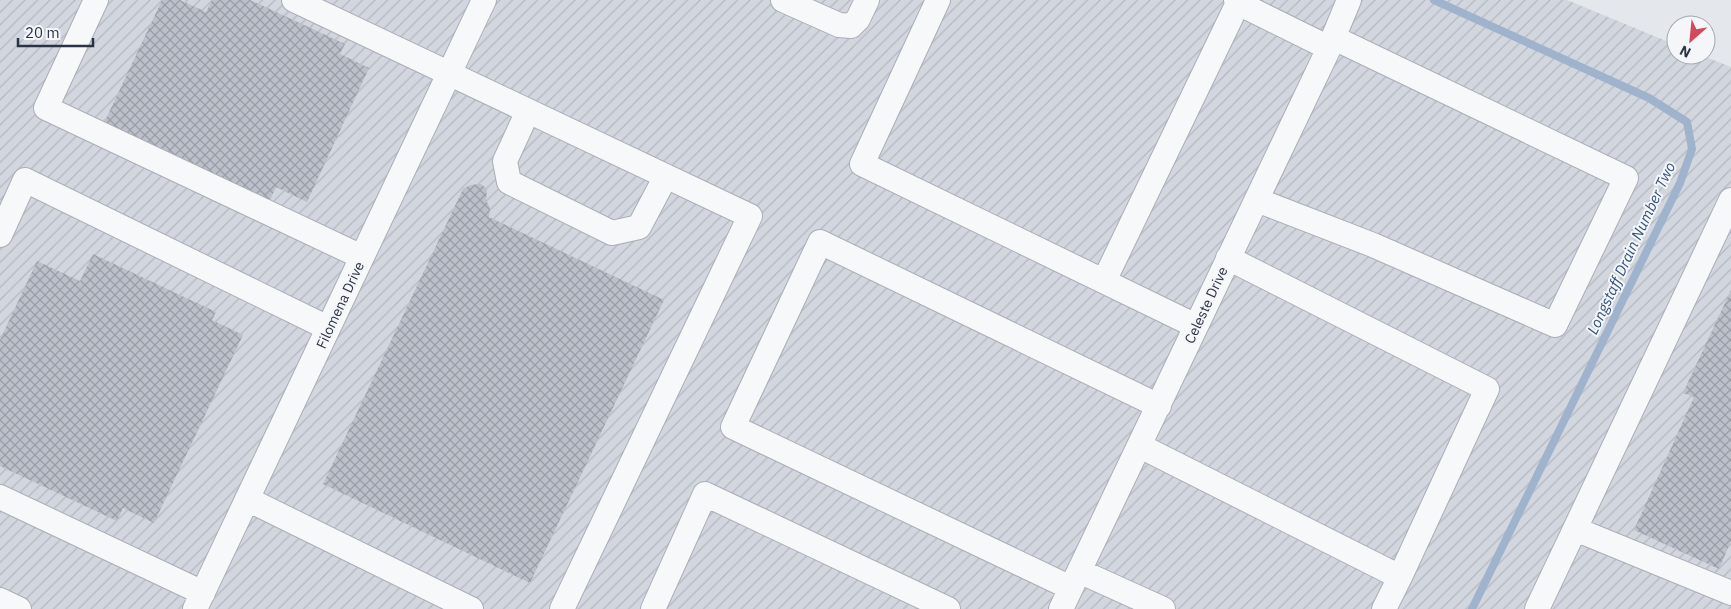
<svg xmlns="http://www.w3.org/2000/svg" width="1731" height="609" viewBox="0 0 1731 609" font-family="'IBM Plex Sans',sans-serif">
	<defs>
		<pattern id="industrial-furrows" width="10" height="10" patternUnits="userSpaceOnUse" patternTransform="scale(1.25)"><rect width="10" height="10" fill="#d2d6de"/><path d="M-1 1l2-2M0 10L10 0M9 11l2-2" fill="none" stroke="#b4b8c0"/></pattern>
		<pattern id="building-cross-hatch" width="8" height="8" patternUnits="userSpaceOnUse" patternTransform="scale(1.25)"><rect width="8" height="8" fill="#bbc0ca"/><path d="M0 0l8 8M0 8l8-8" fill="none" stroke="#989da6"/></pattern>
	</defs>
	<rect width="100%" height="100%" fill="#e4e7ec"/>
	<path fill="url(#industrial-furrows)" d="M0,0H1567L1676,45V55H1701L1731,67V609H0Z"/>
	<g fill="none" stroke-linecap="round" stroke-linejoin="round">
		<path stroke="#9fb4cc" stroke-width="8" d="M1434,0L1649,98L1687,122L1692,149L1680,183L1472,609"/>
	</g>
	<path fill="url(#building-cross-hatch)" d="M162,0H180L206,12L212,0H250L345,44L340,54L369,68L307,202L276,187L270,200L104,123Z
		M481,184L487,189L486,200L490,208L489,217L664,300L530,583L323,484L463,189L470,185Z
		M93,254L216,312L212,320L243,335L154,523L123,508L117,521L0,466V340L37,261L80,281Z
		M1731,290V541L1719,569L1634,530L1694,397L1683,393Z"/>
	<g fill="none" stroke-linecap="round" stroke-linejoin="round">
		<defs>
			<path id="minor" d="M96,0L46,108L362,257
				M294,0L750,216L562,609
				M783,0L839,25L851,26L858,19L867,0
				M938,0L862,164L1196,326
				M1236,0L1238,3L1329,48
				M528,111L505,161L509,182L612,233L639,227L666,176
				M1257,200L1373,245L1555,325L1626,178L1334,38
				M0,235L25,180L328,328
				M1228,258L1487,389L1400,577
				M1104,281L1238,3
				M1140,446L1400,577L1384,609
				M0,497L203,593
				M247,499L471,609
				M1575,529L1731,593
				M1079,571L1163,609
				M1071,588L733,427L820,242L1159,406
				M0,600L19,609
				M195,609L484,0
				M653,609L705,494L948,609
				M1061,609L1329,48L1349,0
				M1537,609L1731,200"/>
		</defs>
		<use href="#minor" stroke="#a9aeb7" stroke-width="26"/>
		<use href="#minor" stroke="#f7f8fa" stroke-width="24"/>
	</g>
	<g text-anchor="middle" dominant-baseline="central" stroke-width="4" stroke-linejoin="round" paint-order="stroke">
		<g font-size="14" fill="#2b3445" stroke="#f4f6f9">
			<text transform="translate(340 305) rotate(-65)">Filomena Drive</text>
			<text transform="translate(1206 305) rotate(-65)">Celeste Drive</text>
		</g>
		<g font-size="15" font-style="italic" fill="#34527a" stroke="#f4f6f9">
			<text transform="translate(1631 248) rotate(-65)">Longstaff Drain Number Two</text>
		</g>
	</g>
	<g transform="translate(1691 40) rotate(207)"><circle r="24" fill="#f4f6f9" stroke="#a4a8b1"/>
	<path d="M0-4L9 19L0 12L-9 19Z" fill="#d1495b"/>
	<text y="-8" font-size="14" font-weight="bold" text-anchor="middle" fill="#2b3445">N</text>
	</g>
	<path d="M18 38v8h75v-8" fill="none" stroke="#2b3445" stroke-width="2.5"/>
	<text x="25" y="38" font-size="15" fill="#2b3445" stroke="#f4f6f9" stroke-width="4" paint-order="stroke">20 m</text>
</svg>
